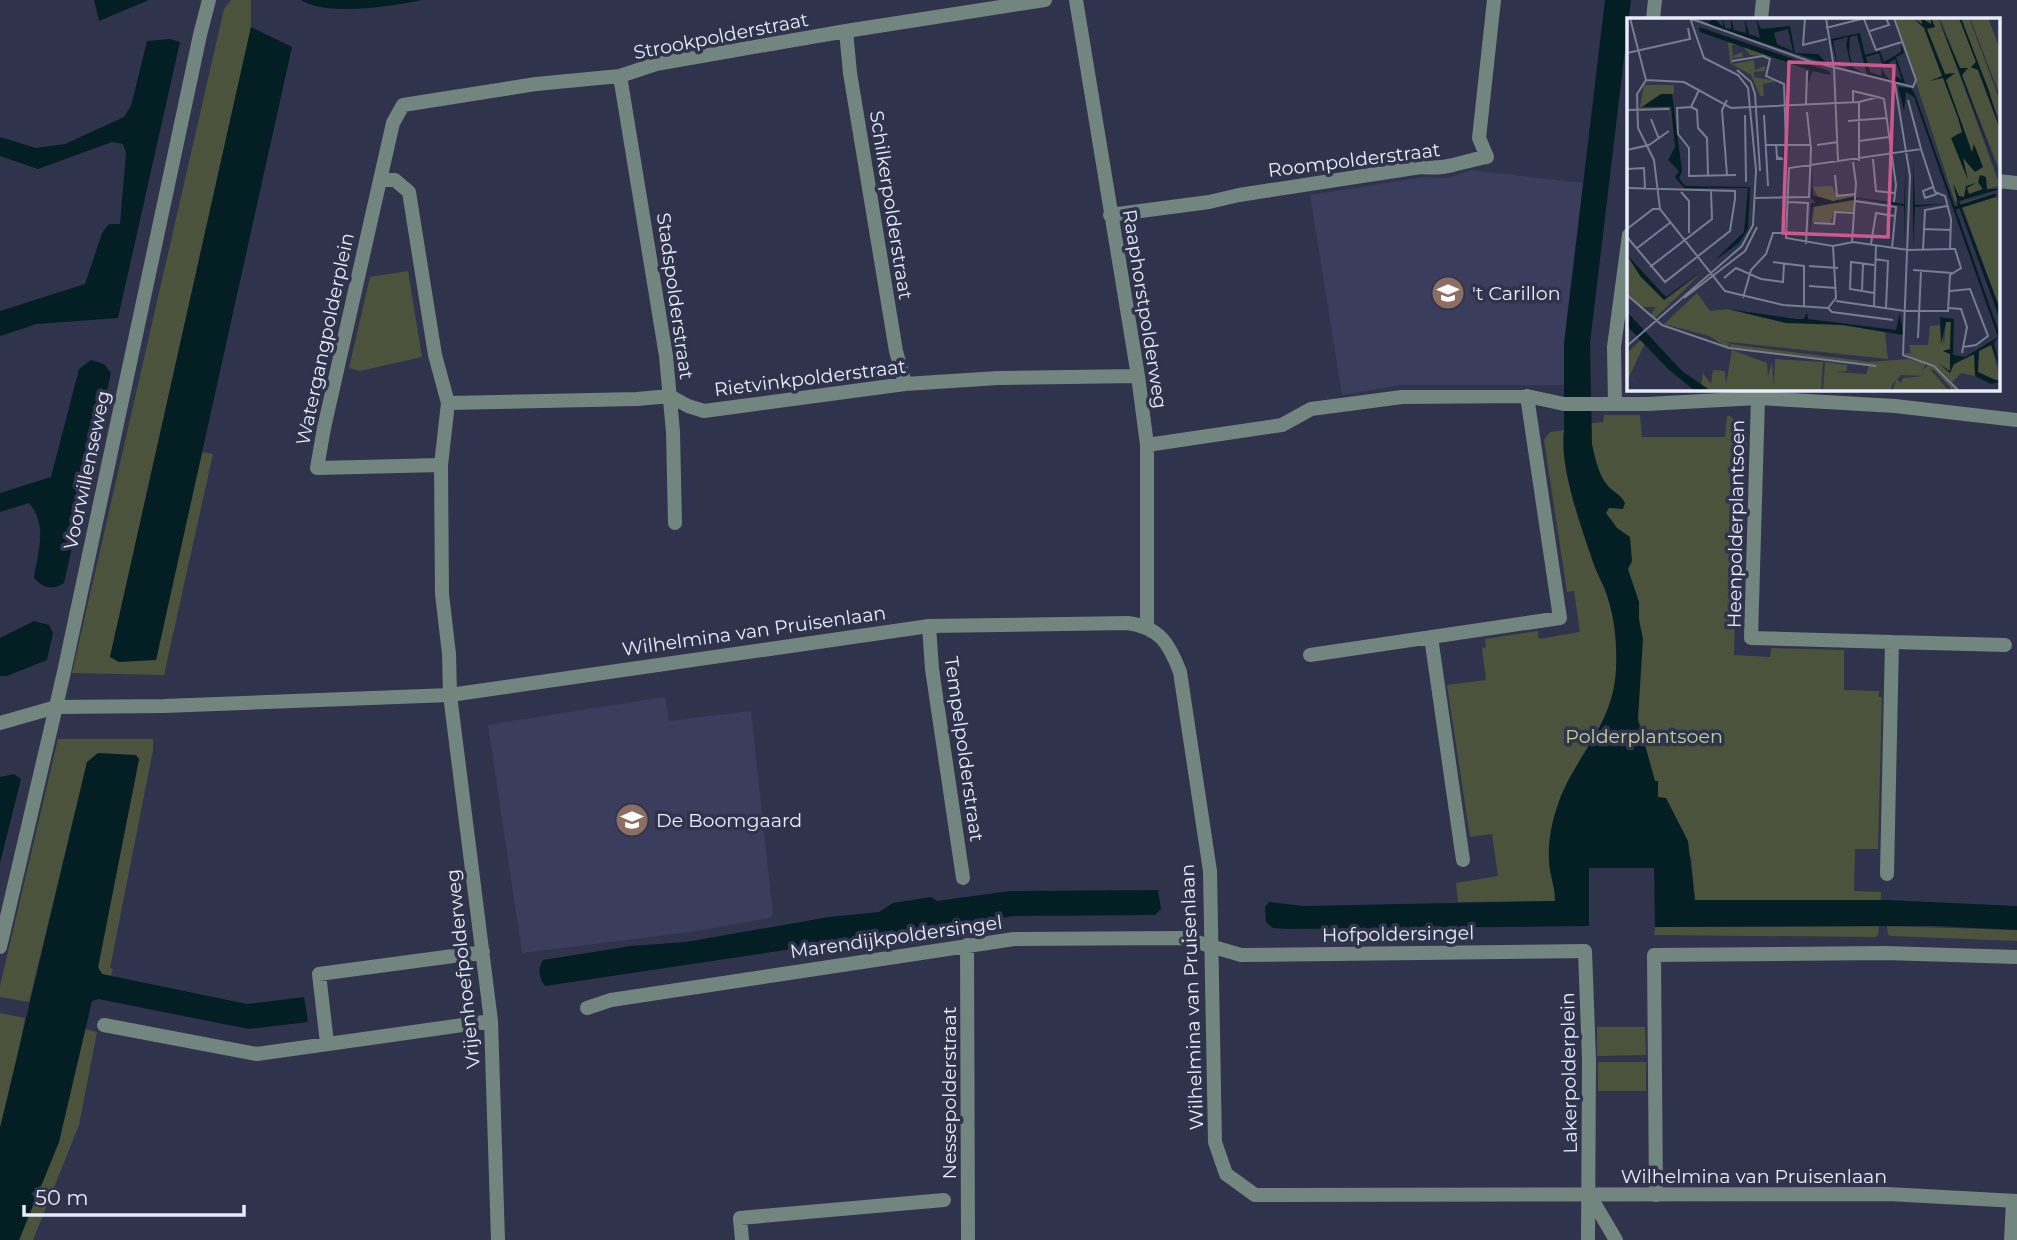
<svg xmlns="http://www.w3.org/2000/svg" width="2017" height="1240" viewBox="0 0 2017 1240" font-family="Montserrat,sans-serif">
	<rect width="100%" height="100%" fill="#2f334c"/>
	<path fill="#3a3e5c" d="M1471,170L1583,183L1564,344V385H1402L1342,395L1310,195L1424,177L1448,178Z
		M665,697L669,721L751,711L773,915L769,918L691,932L522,953L488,725Z"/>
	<path fill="#4c533c" d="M231,0H251V27L110,657L156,660L202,452L213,454L164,675L72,673L224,9Z
		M408,271L422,357L360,371L349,368L370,277Z
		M1604,415H1640L1642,437H1725L1727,417L1729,415L1747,433L1745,492L1736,493V517L1744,518V522L1741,612L1735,613L1734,655L1770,657L1771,648L1844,650V690L1879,691V697H1882L1878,849H1855L1854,891L1881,892V900H1695L1691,857L1551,859C1551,874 1555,887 1555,901L1458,902L1456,883L1498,876L1492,834L1470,837L1447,685L1486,680L1482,648L1486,647L1485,639L1538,631L1539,639L1580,632L1574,591L1567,592L1544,440L1550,432C1569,431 1585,423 1603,422Z
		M58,739H153V750L110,968L113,969L111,976L102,974L98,968L139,759L87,762L29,1002L0,997V986Z
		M1879,926L1878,935L1875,937L1654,935L1655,927Z
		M1887,926L2017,930V941L1892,936L1888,935Z
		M0,1013L25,1018L19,1053L0,1128Z
		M1597,1027H1645L1646,1055L1597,1056Z
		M85,1029L97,1032L79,1125L33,1240H19L59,1142Z
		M1598,1062H1646V1091H1598Z"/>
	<path fill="#041f24" d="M94,0H149L99,21Z
		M301,0H422C392,6 327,17 301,0Z
		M1605,0H1631L1590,343L1592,444C1595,458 1599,477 1609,487C1615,493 1621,495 1625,503L1623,509L1609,508L1606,513L1617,528L1630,537L1632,561L1628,569L1639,602V619L1643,639L1638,719L1655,781H1658V797L1666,798L1688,841L1695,900H1887L2017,906V930L1935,926L1655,927L1654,868H1589V926L1287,929L1273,928L1266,922L1265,907L1269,902L1303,906L1555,901C1555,891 1553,885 1551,875C1546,853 1550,828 1557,807C1574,755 1614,727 1616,668C1617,645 1615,621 1608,599C1605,587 1598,576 1594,565C1582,529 1559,468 1564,431V344Z
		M251,27L292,47L156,660L119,662L110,657Z
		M170,39L180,42L118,318L37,324L0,336V311L85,284L102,233L109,224H120L126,153L123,144L112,142L38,169L0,156V137L36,148L65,144L124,117L131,106L147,41Z
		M91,360L104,364L111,373L64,583C51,591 44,588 34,578C38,550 48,526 29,503L0,512V493L51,477L79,369Z
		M34,621L49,625L53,633L47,660L7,676H0V638Z
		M98,753L136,755L139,759L98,967L102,974L247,1004L304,997L308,1022L249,1029L98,999L92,1001L59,1142L19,1240H0V1128L87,762Z
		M14,774L21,779L0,863V777Z
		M1158,890L1161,909L1155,915L1014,916L545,986C539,978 537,969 543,960L631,946L686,942L829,917L879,912L893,903L931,897L937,901L1010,891Z"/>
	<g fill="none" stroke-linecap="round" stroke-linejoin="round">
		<path stroke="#72857e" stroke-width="14" d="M1076,0L1138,376L1147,445V626
			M1653,19L1655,0
			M1761,19L1763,0
			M846,31L850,73L896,351L905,384
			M620,76L666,356L673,432L675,523
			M380,180L393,123L403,105L536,84L620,76L656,64L846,31L1045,0
			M1998,181L2017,183
			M1110,215L1209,202L1239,195L1421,167C1449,170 1461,161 1487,157L1479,138L1494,0
			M1758,398L1751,638L1892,642L1887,874
			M448,403L637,399L670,396L688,406L704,411L905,384L998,378L1138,376
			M1615,404L1614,347L1629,235
			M1147,445L1282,425L1311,409L1402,397L1527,396L1564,404H1647L1758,398L1895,406L2017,420
			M441,465L317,468L324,428L380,180H395L409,192L435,355L448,403L441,465L442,594L449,654L450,695L491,1021L498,1240
			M929,626L932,669L963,878
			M1431,637L1463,860
			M1892,642L2005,645
			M1310,655L1560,618L1527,396
			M967,945L968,1240
			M0,947L64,672L200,35L209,0
			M587,1008L611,1000L1014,939L1183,938L1241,955L1585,951L1589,1059L1588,1240
			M104,1025L257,1054L491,1021
			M327,1043L319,974L483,952
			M1656,1195L1654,955L1885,953L2017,957
			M1590,1196L1616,1240
			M742,1240L740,1218L944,1200
			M2011,1240L2013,1201"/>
		<path stroke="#72857e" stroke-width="14" d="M0,723L56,707L164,706L450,695L929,626L1128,623C1160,628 1169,643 1180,672L1210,871L1215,1142L1226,1174L1255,1195L1888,1194L2017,1201"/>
	</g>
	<defs>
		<symbol id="school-disc" viewBox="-11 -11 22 22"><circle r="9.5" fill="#8d6e63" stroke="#2f334c"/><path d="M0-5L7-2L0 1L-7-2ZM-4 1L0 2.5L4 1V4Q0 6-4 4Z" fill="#fff"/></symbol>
	</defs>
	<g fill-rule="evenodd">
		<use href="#school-disc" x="1429" y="274" width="38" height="38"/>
		<use href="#school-disc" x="613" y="801" width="38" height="38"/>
	</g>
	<g text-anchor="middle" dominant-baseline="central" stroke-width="7" stroke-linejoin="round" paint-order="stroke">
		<g font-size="19" fill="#e9ecfc" stroke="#2f334c">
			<text transform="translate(721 36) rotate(-11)">Strookpolderstraat</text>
			<text transform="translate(1354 160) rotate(-7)">Roompolderstraat</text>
			<text transform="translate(891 205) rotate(81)">Schilkerpolderstraat</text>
			<text transform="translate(675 296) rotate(82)">Stadspolderstraat</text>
			<text transform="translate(1145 309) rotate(81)">Raaphorstpolderweg</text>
			<text transform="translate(325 339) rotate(-78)">Watergangpolderplein</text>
			<text transform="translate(810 378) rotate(-7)">Rietvinkpolderstraat</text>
			<text transform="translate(87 470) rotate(-78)">Voorwillenseweg</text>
			<text transform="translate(1736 524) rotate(-89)">Heenpolderplantsoen</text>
			<text transform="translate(754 631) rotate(-8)">Wilhelmina van Pruisenlaan</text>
			<text transform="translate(964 749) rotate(82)">Tempelpolderstraat</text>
			<text transform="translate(1398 934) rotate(-1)">Hofpoldersingel</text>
			<text transform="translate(896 937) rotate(-8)">Marendijkpoldersingel</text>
			<text transform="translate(463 969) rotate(-96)">Vrijenhoefpolderweg</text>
			<text transform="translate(1192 997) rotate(-92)">Wilhelmina van Pruisenlaan</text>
			<text transform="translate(1569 1073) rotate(-91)">Lakerpolderplein</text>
			<text transform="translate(949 1093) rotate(-90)">Nessepolderstraat</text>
			<text x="1754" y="1176">Wilhelmina van Pruisenlaan</text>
		</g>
		<g font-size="19" fill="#e9ecfc" stroke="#2f334c" text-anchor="start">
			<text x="1472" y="293">'t Carillon</text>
			<text x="656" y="820">De Boomgaard</text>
		</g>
		<g font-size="19" fill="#bfd294" stroke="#2f334c">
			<text x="1644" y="736">Polderplantsoen</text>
		</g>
	</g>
	<g transform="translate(1627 18)">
		<rect width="373" height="373" fill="#2f334c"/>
		<path d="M268,0H312L373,168L360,171L356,157L351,164L356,172L328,184ZM313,0L333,1L349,44L344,49L351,52L373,111V154L335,57L341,50H333ZM334,0H342L373,83V104ZM343,0H361L373,31V78ZM101,24L115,27L137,35L179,53L144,39L123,37L115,27H105L106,38L115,34L116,39L105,40L106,46L127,42L128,52L138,48V53L127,54V59L150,63L136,66L137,78H133L124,57L103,45ZM17,67H47V76H34L24,87H16L43,88L44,112L42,90L13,89ZM205,168L209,176L226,178L227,193H207L203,205L185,204L190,177L186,169ZM368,175L373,187V291L334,185ZM0,239L39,281L73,256L45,284H40L44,285L27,301L23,298L29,289H14L0,276ZM70,275L83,293L101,291L159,305H202L258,314L261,341L93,323L102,325L101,330L82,318L37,306ZM319,303L324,304L323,324V331L317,333L323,336L324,347L348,336V358L334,355L325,364L314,353L277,335H284L282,327H301L303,308L313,307L317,326ZM13,323L18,325L2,359L21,373L0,358V335ZM103,326L243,344L282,341L299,346L295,353L301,347L310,351L331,373L324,372L323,369L308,353L302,350L322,373H265L270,361L274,365L276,360L298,358L274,357L265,367L264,373H196L198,344L220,347V353L208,354L239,356L242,348L103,330ZM364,326L373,361L363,363L351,355V344L352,333ZM105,332L140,345L141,358L145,344L147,369L148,341L196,344L194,373H84L74,367L76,355L84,366L86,352L98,353L99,366Z" fill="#4c533c"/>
		<path d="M73,0L82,4L87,0L96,9V0L98,10L104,11V0L107,12L119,15L118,0L122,16L133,20L129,0L134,11L163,8L168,35L191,36L201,46L88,9ZM161,11L166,33H165L150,26L147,15ZM286,0L295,6L294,0L304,6V0L308,9L300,11L318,56L328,55L319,62L345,134L347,126L356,149L348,154L336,140L341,162L324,120L335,114L331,100L316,60L303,63L315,58L297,10ZM311,0L333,50H341L335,57L373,160ZM332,0H334L362,73L373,111L351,52L344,49L349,44ZM72,9L202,53L203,57L185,53L181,66L182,52L73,14ZM233,15L238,37L253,33L257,44L274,34V27L277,35L269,39L278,65L268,64L265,56L275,62L268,41L254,50L263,63L240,57L230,17L223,19L222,34L226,50L236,55L217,50L224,48L219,27L221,19L206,23L211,50L204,21ZM252,35L255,45L254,58L243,54L239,39ZM271,69L284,70L288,76L373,317L367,325L373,350L364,327L352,333L351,354L373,364L364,366L348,358L347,336L327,346L323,355L311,345L323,353V336L316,333L323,331L324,304H319L314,326L313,299L327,301L326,337L338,339L371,319L287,79L279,74L277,93ZM34,76H45L55,153L52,160L58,168L123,169L121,211L112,225L88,242L117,214L121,170H57L48,159L52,153L41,142L48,129L44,89H15ZM286,139L288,187L317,186L288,189L286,229ZM279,141L277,228V188L233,181L186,189L182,221L184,185H189L184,180L185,152L186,177L206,183L225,179L277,186ZM353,157L359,159L360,171H373L332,183L373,291V302L331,186L326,165L332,178L337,179L339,168L349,165L340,170L342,176L356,171L351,164ZM0,237L39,279L74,253L37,282L13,258ZM101,291L169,301H177L180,294L181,301L269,312L273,295L276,317L216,307L159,305ZM0,294L55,353L84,373H68L41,351L0,308Z" fill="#041f24" fill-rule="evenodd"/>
		<path fill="none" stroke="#041f24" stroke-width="3.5" d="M328,190L369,177"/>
		<path fill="none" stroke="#797d92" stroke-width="2" d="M3,0L19,62L10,76L11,110L27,142L33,191L98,273L156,287L201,290L209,280L206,228L159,220L162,150L294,131L308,174L318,178L324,201L323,231H328L334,250L323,257L321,293H278L209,283M62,0L182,43L286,69L289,62L267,0M178,0L176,27L200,21M199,0L207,50L211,143M237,1L249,32L275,24M199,10L238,0M243,13L262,7L259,0M0,35L63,21L61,10M105,43L136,38L143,41L139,58L157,66L159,126M110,52L124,64L128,76L133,153M19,62L57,64L104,90L232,84L251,79L226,73V84M268,66L283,158L276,337L307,348L332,373M72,72L64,89L50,90L51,116L62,130V158L109,157M251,79L257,81L269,167L267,184M100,82L95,92L100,157M281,82L294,131M232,84V143M179,86L180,53M64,89L70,92L71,110L80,120L81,158M0,92L42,91M118,97L119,164M137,97L141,168M24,101L32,121M221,103L259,100M232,123L262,119M149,126L150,139L156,141H150V139M139,127H184M190,127L211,124M0,132L22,127L42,113M246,141L249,173L267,175M0,151L17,150L18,170M208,157L210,178L229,176M306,169L296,173L298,180L310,176M0,170L108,173V181L103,213L38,264L0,219M54,174L62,183V215M128,180L182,179L184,131L180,94M228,183L269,189L265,230M161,184L181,185L179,226M187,205L207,206L208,194L228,195M0,211L26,191H33M297,211L324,212M225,224L229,165L226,144M244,226L249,195L267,198M206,228L226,224L281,232L323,231M9,231L44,204M296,232L298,192L320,188M248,241L261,243L259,290M146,244L177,248V289M247,247L224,244L223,271L247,275M182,248L211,250M23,249L85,201L84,173M286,252L325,255M97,260L109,250L134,261L156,264L157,245M182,268L209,270M235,273L236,246M323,273L343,271L361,318L349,327L336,329M0,277L35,307L102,330L249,348M57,280L118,233L130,209M116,280L124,252L139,236L146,215H159M247,288L249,227M201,290L205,294L266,302M322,290L334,291L340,309L335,335M291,320L294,252M0,328L115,228L126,207L129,152L121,70L111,57L77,40L63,0"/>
		<path fill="#ce588b" fill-opacity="0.15" stroke="#ce588b" stroke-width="3.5" d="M162,44L267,48L261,219L156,215Z"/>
		<rect width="373" height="373" fill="none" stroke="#e9ecfc" stroke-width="3.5"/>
	</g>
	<path d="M24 1205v10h220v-10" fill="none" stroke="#e9ecfc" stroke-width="3.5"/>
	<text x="35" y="1205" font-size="21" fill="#e9ecfc" stroke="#2f334c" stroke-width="5" paint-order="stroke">50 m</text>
</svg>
